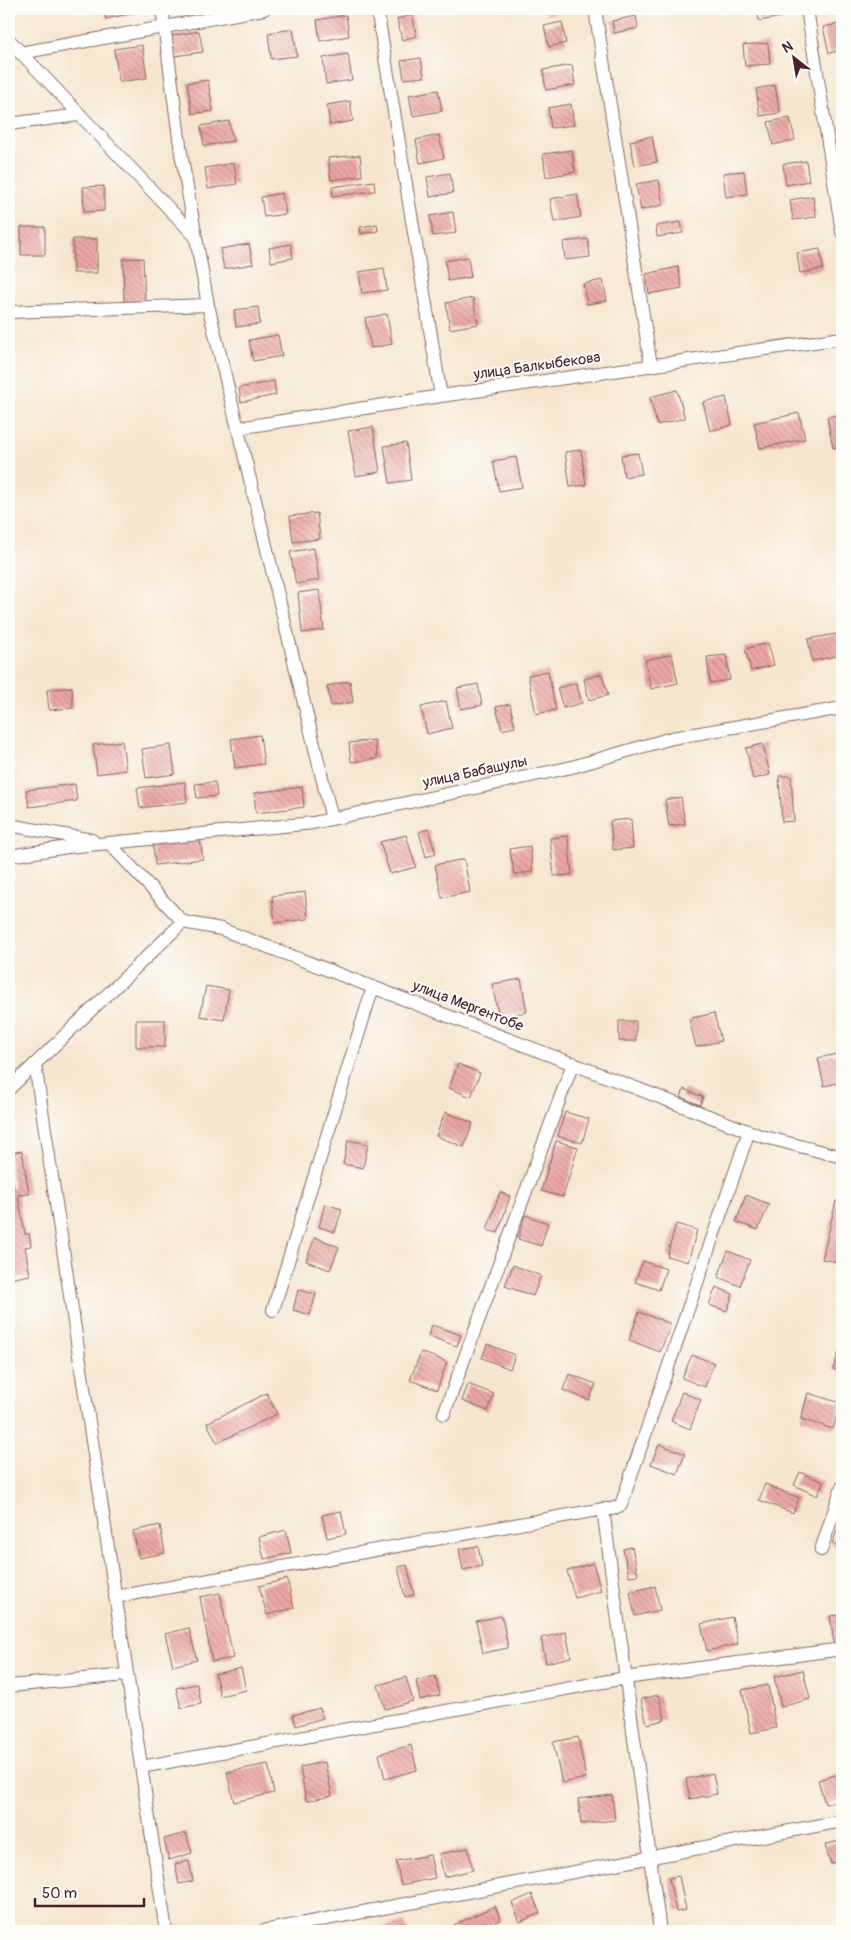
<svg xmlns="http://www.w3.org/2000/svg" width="851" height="1940" viewBox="0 0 851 1940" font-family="Pangolin,sans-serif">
	<defs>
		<pattern id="building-back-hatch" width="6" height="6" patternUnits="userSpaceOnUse" patternTransform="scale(1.25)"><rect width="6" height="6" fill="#eca8a6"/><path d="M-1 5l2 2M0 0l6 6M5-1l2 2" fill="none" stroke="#c18887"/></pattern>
	</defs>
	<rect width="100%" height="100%" fill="#fdfcf7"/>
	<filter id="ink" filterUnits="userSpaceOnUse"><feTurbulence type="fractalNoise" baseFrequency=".02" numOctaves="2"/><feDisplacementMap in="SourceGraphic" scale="10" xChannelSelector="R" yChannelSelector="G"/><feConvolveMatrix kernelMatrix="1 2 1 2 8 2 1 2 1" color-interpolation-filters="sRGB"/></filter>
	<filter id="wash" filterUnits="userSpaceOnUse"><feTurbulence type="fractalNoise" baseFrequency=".0096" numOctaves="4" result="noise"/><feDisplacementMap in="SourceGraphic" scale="20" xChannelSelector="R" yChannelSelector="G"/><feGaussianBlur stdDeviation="1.12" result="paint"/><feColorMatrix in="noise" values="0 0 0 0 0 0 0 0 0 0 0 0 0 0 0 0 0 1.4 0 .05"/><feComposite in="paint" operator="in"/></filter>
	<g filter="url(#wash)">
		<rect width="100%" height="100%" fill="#f6e6cf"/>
		<g id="blocks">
			<path fill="url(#building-back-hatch)" d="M104,9H138V12L106,19Z
				M545,9H561V12L547,15Z
				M757,9H780L782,17L759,21Z
				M346,15L349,36L320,41L317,20Z
				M412,15L417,36L402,40L397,19Z
				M636,16L638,28L614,33L612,21Z
				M562,22L566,43L549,47L544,26Z
				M842,23V50L829,53L823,27Z
				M293,29L297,56L271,59L268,33Z
				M199,31L203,52L174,56L170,36Z
				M768,43L770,64L745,66L743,45Z
				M142,45L147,78L119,82L114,49Z
				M348,54L352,80L326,84L323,58Z
				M421,58L424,77L404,79L401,61Z
				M572,65L575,85L546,90L543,70Z
				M208,80L213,111L192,114L187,83Z
				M775,85L780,113L760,116L756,89Z
				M438,90L442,111L413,116L409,95Z
				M350,101L353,121L330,125L327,105Z
				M571,104L574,125L551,128L548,108Z
				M790,118L795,140L773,145L768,122Z
				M229,121L233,141L204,146L201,126Z
				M439,135L444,158L420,163L416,140Z
				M652,136L657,162L635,166L630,141Z
				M572,150L575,172L546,177L543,154Z
				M360,155L362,176L331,180L328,158Z
				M806,161L809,181L786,185L783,164Z
				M234,163L237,184L208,189L205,168Z
				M744,171L747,194L726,197L723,173Z
				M450,173L453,193L430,197L427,177Z
				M659,180L663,205L641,210L636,184Z
				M374,181L375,191L333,196L332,187Z
				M104,186V211L84,212L83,187Z
				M282,193L286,214L264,217L261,197Z
				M577,194L581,217L554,222L550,199Z
				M813,196L816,217L793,220L790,200Z
				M453,212L456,233L433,236L430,216Z
				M681,222L683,233L657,237L656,226Z
				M377,224L378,231L361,234L360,227Z
				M21,227H45V255H21Z
				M73,239H97V273H73Z
				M588,239L590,257L565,260L563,242Z
				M249,244L253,264L224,269L220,249Z
				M291,244L293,258L271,262L269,248Z
				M820,249L823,269L800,273L797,253Z
				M468,257L471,277L448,281L445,261Z
				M143,258L145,302L124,303L123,259Z
				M678,267L682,288L649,294L646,274Z
				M384,268L387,290L362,293L359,272Z
				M603,280L607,301L587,304L583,284Z
				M473,298L478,324L450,329L446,303Z
				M258,307L260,324L236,327L234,310Z
				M387,314L392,344L371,348L365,318Z
				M278,335L282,356L253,361L249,340Z
				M274,381L276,395L241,402L239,388Z
				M677,390L685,418L657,425L650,397Z
				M726,397L732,425L710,431L703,402Z
				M799,413L805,439L760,448L754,423Z
				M842,414V446L833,448L827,417Z
				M373,427L380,472L356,476L348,431Z
				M406,443L411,480L390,483L384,446Z
				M581,450L586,485L570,487L565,452Z
				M638,453L642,474L624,477L621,455Z
				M516,457L522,487L499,491L493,461Z
				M317,513L320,539L293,542L290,516Z
				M314,548L319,580L296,584L290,552Z
				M319,590L324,630L302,633L298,593Z
				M842,633V655L812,661L808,639Z
				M768,643L774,665L751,671L745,649Z
				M672,654L678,683L651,689L645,660Z
				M726,655L730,680L710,683L707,657Z
				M548,671L556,710L536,714L528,675Z
				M602,674L608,695L589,700L584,679Z
				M350,681L353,702L331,706L327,686Z
				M576,683L582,703L563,708L557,688Z
				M478,684L482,705L461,709L457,688Z
				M72,687L73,708L49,710L47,690Z
				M446,701L452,728L427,734L421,707Z
				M510,704L515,727L502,730L496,707Z
				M260,735L264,764L235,768L231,739Z
				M375,740L377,759L351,762L349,743Z
				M122,741L126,770L97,774L93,745Z
				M763,744L770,775L753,779L746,748Z
				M171,745L175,774L146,778L142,749Z
				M779,776H791L794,821L782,822Z
				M185,782L187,802L140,808L137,788Z
				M215,782L217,796L197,798L195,784Z
				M75,784L77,801L29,807L26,790Z
				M302,787L304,807L256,813L254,793Z
				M681,797L685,824L669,826L665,800Z
				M631,819L633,848L613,850L610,821Z
				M428,829L436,854L426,857L419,832Z
				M406,835L416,867L390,874L380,842Z
				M568,836L572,875L554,876L550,838Z
				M200,839L203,859L155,865L153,845Z
				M530,846L533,872L514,874L510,849Z
				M464,859L470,892L442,898L435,865Z
				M305,892L308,919L275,923L272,896Z
				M521,979L527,1012L499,1017L492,984Z
				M206,986L229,990L224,1020L200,1016Z
				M714,1013L721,1041L696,1047L689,1019Z
				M136,1020H165V1047H136Z
				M619,1021H636V1041H619Z
				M842,1053V1082L824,1086L818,1058Z
				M458,1064L480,1073L471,1097L449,1088Z
				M684,1089L703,1097L700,1105L681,1097Z
				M445,1112L473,1123L464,1147L436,1136Z
				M565,1112L589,1119L582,1143L558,1136Z
				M348,1140L368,1144L363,1168L343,1164Z
				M556,1141L578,1147L563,1197L541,1191Z
				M22,1151L29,1194L18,1195L25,1234H29L31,1246L25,1247L30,1275L9,1279V1190L14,1189L9,1153Z
				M500,1192L510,1196L498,1233L487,1230Z
				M746,1195L769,1204L758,1230L736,1222Z
				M836,1201L842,1202V1263L822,1259Z
				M325,1204L342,1209L335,1232L319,1227Z
				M525,1215L548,1223L541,1246L518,1239Z
				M676,1224L697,1230L688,1262L667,1256Z
				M315,1237L339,1247L330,1270L306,1261Z
				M728,1251L750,1260L740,1286L718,1277Z
				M643,1261L666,1269L659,1290L635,1282Z
				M513,1265L541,1276L533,1296L505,1286Z
				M716,1287L733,1294L727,1311L709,1305Z
				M298,1290L316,1294L310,1315L293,1310Z
				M639,1312L671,1324L660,1352L629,1340Z
				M432,1325L461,1335L457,1346L428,1336Z
				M842,1343V1372L833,1369Z
				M487,1344L515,1355L510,1369L482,1358Z
				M421,1352L447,1362L437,1390L410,1380Z
				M692,1355L714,1363L705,1387L682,1378Z
				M569,1374L596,1384L589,1400L563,1390Z
				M468,1384L494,1394L488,1411L462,1401Z
				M682,1392L701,1400L690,1429L671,1421Z
				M267,1393L277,1414L217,1443L207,1423Z
				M808,1393L841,1403L833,1429L801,1419Z
				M659,1444L685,1454L677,1474L651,1464Z
				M800,1472L823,1482L817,1496L794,1485Z
				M765,1484L799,1498L793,1513L759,1500Z
				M341,1511L346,1534L327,1538L322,1515Z
				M842,1519V1548L832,1544Z
				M160,1525L165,1553L139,1558L133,1531Z
				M286,1530L291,1553L264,1559L259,1537Z
				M478,1546L482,1566L463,1570L459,1549Z
				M632,1547L638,1575L629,1576L623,1549Z
				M593,1563L601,1591L575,1598L567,1571Z
				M407,1565L414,1595L405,1597L398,1567Z
				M287,1579L294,1608L267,1615L259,1586Z
				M655,1586L660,1610L635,1616L630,1592Z
				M220,1593L233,1658L212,1662L200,1597Z
				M842,1615V1643L834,1644L830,1616Z
				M502,1616L508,1648L483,1653L476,1621Z
				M732,1617L738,1644L707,1651L701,1624Z
				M189,1628L197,1660L173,1666L165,1634Z
				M566,1632L571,1657L546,1663L541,1638Z
				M241,1668L246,1690L220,1696L215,1674Z
				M803,1670L810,1699L781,1707L774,1677Z
				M435,1676L440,1695L420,1700L416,1681Z
				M406,1677L413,1701L385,1709L378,1685Z
				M197,1684L201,1704L181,1708L176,1688Z
				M768,1685L776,1728L751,1733L742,1690Z
				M659,1695L665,1720L647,1724L641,1699Z
				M320,1708L323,1718L296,1726L293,1715Z
				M578,1737L586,1778L562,1783L553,1742Z
				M411,1745L417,1770L385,1779L379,1754Z
				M325,1762L332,1796L306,1801L300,1767Z
				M268,1764L274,1793L234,1802L227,1772Z
				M713,1773L717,1794L690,1799L686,1779Z
				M839,1774L842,1785V1799L825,1804L818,1780Z
				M612,1795L615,1820L581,1824L578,1799Z
				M186,1833L192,1853L169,1860L164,1839Z
				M842,1840V1860L831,1864L825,1845Z
				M468,1848L473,1870L444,1877L439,1854Z
				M430,1855L435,1878L401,1885L396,1861Z
				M189,1861L193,1881L179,1884L175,1864Z
				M679,1876L686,1910L676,1912L669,1878Z
				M532,1894L540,1913L520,1922L512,1903Z
				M495,1906L501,1920L476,1931H457L454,1925Z
				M405,1922L407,1931H385L384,1927Z"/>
		</g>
	</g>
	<g filter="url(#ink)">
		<use href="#blocks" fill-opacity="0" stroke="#866564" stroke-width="1"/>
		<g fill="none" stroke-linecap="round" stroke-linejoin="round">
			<defs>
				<path id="street" d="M162,9L181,153L208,305L332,819
					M377,9L441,396
					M595,9L651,366
					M807,9L842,232
					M9,40L196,237
					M20,53L264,9
					M9,124L79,115
					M9,312L208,305
					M238,428L441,396L842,338
					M9,825L92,840
					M109,843L183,922L221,929L761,1136L842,1157
					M9,856L68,847L313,823L572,767L672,738L842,708
					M9,1089L35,1064
					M273,1310L373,987
					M444,1414L573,1063
					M603,1509L660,1931
					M821,1550L842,1487
					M115,1597L603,1509H612L621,1505L749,1131
					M9,1686L126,1675
					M141,1767L625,1678L842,1649
					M166,1931L35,1064L183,922
					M263,1931L842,1821"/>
			</defs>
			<use href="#street" stroke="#866564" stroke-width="14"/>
			<use href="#street" stroke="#fff" stroke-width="12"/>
		</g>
	</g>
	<g text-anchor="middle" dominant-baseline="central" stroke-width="4" stroke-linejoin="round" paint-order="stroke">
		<g font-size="15" fill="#4a1f2b" stroke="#fdfcf7">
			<text transform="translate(537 366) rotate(-8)">улица Балкыбекова</text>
			<text transform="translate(475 772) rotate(-12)">улица Бабашулы</text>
			<text transform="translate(468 1006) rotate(21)">улица Мергентобе</text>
		</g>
	</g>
	<rect width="851" height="1940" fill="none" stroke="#fdfcf7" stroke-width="30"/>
	<g transform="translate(794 58) rotate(329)" stroke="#fdfcf7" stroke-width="4" paint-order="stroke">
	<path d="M0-4L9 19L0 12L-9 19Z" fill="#4a1f2b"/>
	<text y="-8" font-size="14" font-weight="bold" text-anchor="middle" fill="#4a1f2b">N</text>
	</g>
	<path d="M35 1898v8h109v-8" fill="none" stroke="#4a1f2b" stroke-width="2.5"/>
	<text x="42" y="1898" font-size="15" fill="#4a1f2b" stroke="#fdfcf7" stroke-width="4" paint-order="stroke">50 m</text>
</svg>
